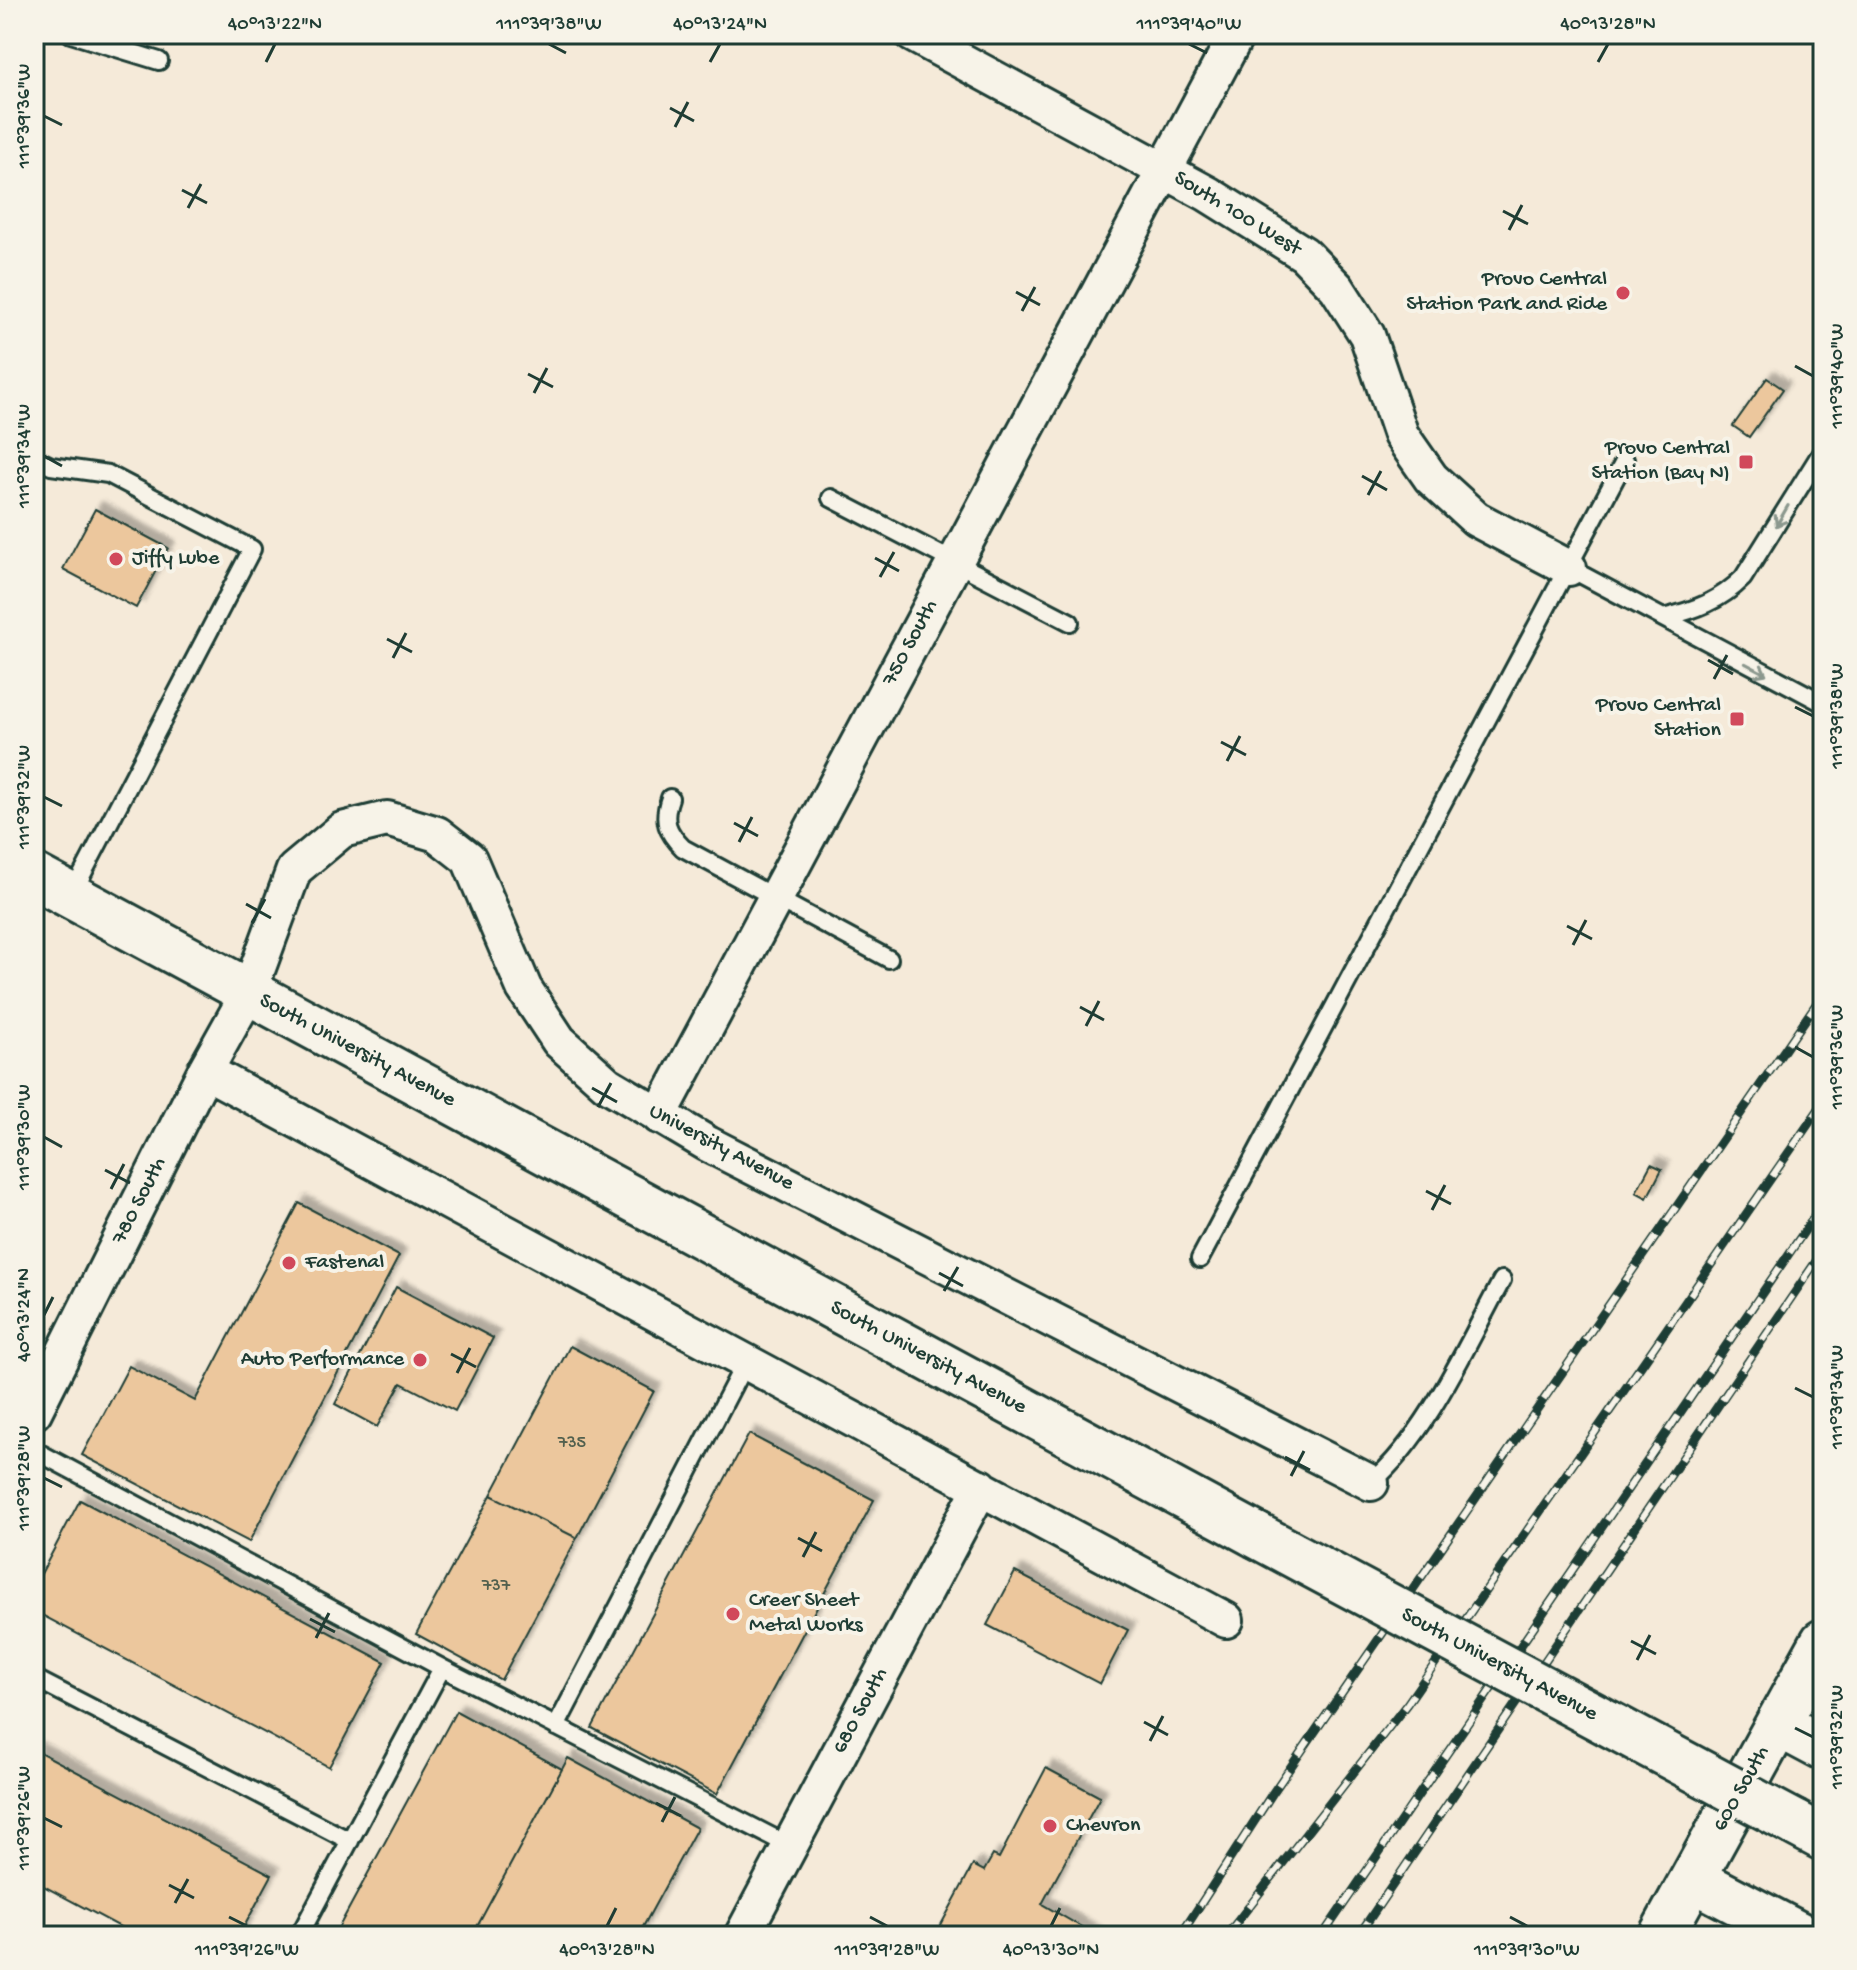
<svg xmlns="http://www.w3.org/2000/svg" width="1857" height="1970" viewBox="0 0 1857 1970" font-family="'Gochi Hand',sans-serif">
	<defs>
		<filter id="shadow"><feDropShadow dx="7" dy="-7" stdDeviation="2" flood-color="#0004"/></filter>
	</defs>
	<rect width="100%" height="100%" fill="#f5ead9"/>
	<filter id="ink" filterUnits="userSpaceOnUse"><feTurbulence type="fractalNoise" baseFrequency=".0125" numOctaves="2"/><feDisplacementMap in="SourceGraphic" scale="16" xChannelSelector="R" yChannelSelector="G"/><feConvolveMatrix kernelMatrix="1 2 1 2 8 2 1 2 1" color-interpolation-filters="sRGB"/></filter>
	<g filter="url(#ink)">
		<path fill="#ecc79d" stroke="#1f3d34" stroke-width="2" filter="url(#shadow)" d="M1767,378L1783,389L1749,437L1733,426Z
			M95,509L168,548L136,608L63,569Z
			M1651,1164L1662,1169L1647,1198L1636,1192Z
			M299,1203L399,1256L249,1542L82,1455L129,1366L195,1401Z
			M396,1287L493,1338L455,1411L401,1383L377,1427L335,1404Z
			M570,1346L654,1391L577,1538L491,1495Z
			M749,1434L874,1500L717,1794L592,1728Z
			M491,1495L577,1538L501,1680L416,1634Z
			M80,1500L385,1662L329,1767L34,1611V1587Z
			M1015,1572L1128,1630L1100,1684L987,1625Z
			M456,1711L562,1769L472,1936H334Z
			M34,1749L272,1875L239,1936H137L34,1881Z
			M568,1758L697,1828L638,1936H472Z
			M1046,1768L1100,1797L1042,1904L1097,1936H935L973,1865L984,1871L993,1855L999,1858Z"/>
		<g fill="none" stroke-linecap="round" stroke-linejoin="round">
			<defs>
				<path id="lane" d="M71,34L159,61
					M34,458L51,466L108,474L252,549L71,896
					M831,498L1070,622
					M1569,568L1823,703
					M1663,618C1695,610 1720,601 1743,578L1823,450
					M670,798C662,821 667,832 683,848L889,959
					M1200,1259L1625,460
					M34,1450L442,1668L299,1936
					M1371,1483C1428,1434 1466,1346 1502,1280
					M442,1668L790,1846
					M34,1678L350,1841
					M556,1727L746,1361"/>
				<path id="street" d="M912,34L1208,194L1304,254L1337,288L1367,335L1401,435L1431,478L1476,519L1569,568
					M205,1071L1226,1620
					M659,1116L1237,34
					M34,1412L205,1071L249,992L294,870L342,830L387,819L437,834L469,859L524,988L559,1041L607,1084L708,1144L1371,1483
					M742,1936L981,1487"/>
				<path id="secondary" d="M1778,1724L1823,1748
					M1693,1879L1802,1936
					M1661,1936L1823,1642"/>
				<path id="highway" d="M34,876L1256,1535
					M1795,1823L1823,1838"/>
			</defs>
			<use href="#lane" stroke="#1f3d34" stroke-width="22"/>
			<use href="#street" stroke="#1f3d34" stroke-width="40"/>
			<use href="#secondary" stroke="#1f3d34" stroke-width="50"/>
			<use href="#highway" stroke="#1f3d34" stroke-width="50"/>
			<use href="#lane" stroke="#f7f3e8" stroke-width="16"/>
			<use href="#street" stroke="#f7f3e8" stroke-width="34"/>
			<use href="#secondary" stroke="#f7f3e8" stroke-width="44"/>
			<use href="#highway" stroke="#f7f3e8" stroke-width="44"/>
			<defs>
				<path id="rail" d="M1180,1936L1272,1794L1823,994
					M1226,1936L1407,1704L1823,1103
					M1322,1936L1823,1204
					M1358,1936L1823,1251"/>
			</defs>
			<use href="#rail" stroke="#1f3d34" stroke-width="9"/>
			<use href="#rail" stroke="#f7f3e8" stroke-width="6" stroke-dasharray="18" stroke-linecap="butt"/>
			<defs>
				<path id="highway-bridge" d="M1256,1535L1795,1823"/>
			</defs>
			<use href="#highway-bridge" stroke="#1f3d34" stroke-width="50" stroke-linecap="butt"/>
			<use href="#highway-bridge" stroke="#f7f3e8" stroke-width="44"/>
		</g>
		<defs><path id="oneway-shaft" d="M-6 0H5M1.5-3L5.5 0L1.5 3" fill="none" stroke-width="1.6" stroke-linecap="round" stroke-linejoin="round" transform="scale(2)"/></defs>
		<g stroke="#8b988e">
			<use href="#oneway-shaft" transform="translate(1782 516) rotate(120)"/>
			<use href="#oneway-shaft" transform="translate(1756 669) rotate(28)"/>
		</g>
	</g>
	<path fill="none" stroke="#1f3d34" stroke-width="3" d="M549,44L566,53M1189,44L1207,53M266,62L275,44M710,62L720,44M1598,62L1608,44M670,108L694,121M44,116L62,125M675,127L688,102M182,190L207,203M188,208L201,184M1503,211L1528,224M1509,230L1522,205M1016,292L1040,305M1022,311L1035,287M1795,366L1813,376M528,374L553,387M534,393L547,368M44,456L62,466M1362,476L1387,490M1368,495L1381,471M875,558L899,571M880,577L894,552M387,639L412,652M393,658L406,633M1708,660L1733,674M1714,679L1727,655M1795,707L1813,716M1221,742L1246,755M1227,761L1240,736M44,797L62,806M734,823L758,836M739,842L752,817M246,904L271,918M252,923L265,899M1567,926L1592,939M1573,945L1586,920M1080,1007L1104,1020M1086,1026L1099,1001M1795,1047L1813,1057M592,1088L617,1102M598,1107L611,1083M44,1137L62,1147M105,1170L130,1183M111,1189L124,1164M1426,1191L1451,1204M1432,1210L1445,1185M939,1273L963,1286M944,1291L958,1267M44,1315L53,1297M451,1354L476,1367M457,1373L470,1348M1795,1388L1813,1397M1285,1457L1310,1470M1291,1476L1304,1451M44,1478L62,1487M798,1538L822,1551M803,1557L816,1532M310,1619L335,1632M316,1638L329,1613M1631,1641L1656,1654M1637,1660L1650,1635M1144,1722L1168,1735M1795,1728L1813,1737M1150,1741L1163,1716M656,1803L681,1816M44,1818L62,1827M662,1822L675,1797M169,1885L194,1898M175,1903L188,1879M229,1917L247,1926M870,1917L887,1926M1510,1917L1527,1926M607,1926L616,1908M1051,1926L1060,1908"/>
	<g fill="#d1495b" stroke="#f7f3e8" stroke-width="3">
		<circle cx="1623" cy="293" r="8"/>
		<rect x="1738" y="454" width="16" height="16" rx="4"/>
		<circle cx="116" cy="559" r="8"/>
		<rect x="1729" y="711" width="16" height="16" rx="4"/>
		<circle cx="289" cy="1263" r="8"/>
		<circle cx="420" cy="1360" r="8"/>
		<circle cx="733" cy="1614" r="8"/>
		<circle cx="1050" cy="1826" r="8"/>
	</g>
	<g text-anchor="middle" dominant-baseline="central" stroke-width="8" stroke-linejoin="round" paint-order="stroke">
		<g font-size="18" fill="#52604e">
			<text x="572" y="1443">735</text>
			<text x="496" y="1586">737</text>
		</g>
		<g font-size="22" fill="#1f3d34" stroke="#f7f3e8">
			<text transform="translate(1237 214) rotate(31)">South 100 West</text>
			<text transform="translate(911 643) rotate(-62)">750 South</text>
			<text transform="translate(357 1051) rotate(28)">South University Avenue</text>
			<text transform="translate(721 1148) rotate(28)">University Avenue</text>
			<text transform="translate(140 1201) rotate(-63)">780 South</text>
			<text transform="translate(928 1358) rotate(28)">South University Avenue</text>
			<text transform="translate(1499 1665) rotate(28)">South University Avenue</text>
			<text transform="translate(861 1711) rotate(-62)">680 South</text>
			<text transform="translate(1742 1789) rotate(-61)">600 South</text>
		</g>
		<g font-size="22" fill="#1f3d34" stroke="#f7f3e8" text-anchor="end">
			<text x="1607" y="280">Provo Central<tspan x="1607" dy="25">Station Park and Ride</tspan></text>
			<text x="1730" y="449">Provo Central<tspan x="1730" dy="25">Station (Bay N)</tspan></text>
			<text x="132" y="559" text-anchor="start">Jiffy Lube</text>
			<text x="1721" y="706">Provo Central<tspan x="1721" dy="25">Station</tspan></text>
			<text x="305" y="1263" text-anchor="start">Fastenal</text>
			<text x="404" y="1360">Auto Performance</text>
			<text x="749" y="1601" text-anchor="start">Creer Sheet<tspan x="749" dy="25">Metal Works</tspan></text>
			<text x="1066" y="1826" text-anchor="start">Chevron</text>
		</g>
	</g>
	<rect width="1857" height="1970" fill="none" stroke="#f7f3e8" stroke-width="88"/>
	<rect x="44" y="44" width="1769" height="1882" fill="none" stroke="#1f3d34" stroke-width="3"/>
	<g font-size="20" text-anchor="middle" fill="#1f3d34">
		<text x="275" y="29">40°13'22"N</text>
		<text x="549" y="29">111°39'38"W</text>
		<text x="720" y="29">40°13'24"N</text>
		<text x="1189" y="29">111°39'40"W</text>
		<text x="1608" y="29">40°13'28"N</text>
		<text transform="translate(22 116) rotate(-90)" y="7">111°39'36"W</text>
		<text transform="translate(1835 376) rotate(-90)" y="7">111°39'40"W</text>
		<text transform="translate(22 456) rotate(-90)" y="7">111°39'34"W</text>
		<text transform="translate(1835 716) rotate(-90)" y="7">111°39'38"W</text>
		<text transform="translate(22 797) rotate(-90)" y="7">111°39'32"W</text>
		<text transform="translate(1835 1057) rotate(-90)" y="7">111°39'36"W</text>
		<text transform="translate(22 1137) rotate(-90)" y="7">111°39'30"W</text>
		<text transform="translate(22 1315) rotate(-90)" y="7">40°13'24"N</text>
		<text transform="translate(1835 1397) rotate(-90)" y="7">111°39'34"W</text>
		<text transform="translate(22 1478) rotate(-90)" y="7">111°39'28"W</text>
		<text transform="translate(1835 1737) rotate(-90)" y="7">111°39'32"W</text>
		<text transform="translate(22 1818) rotate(-90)" y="7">111°39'26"W</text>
		<text x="247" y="1955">111°39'26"W</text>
		<text x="607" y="1955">40°13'28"N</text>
		<text x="887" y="1955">111°39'28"W</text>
		<text x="1051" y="1955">40°13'30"N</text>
		<text x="1527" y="1955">111°39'30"W</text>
	</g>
</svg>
